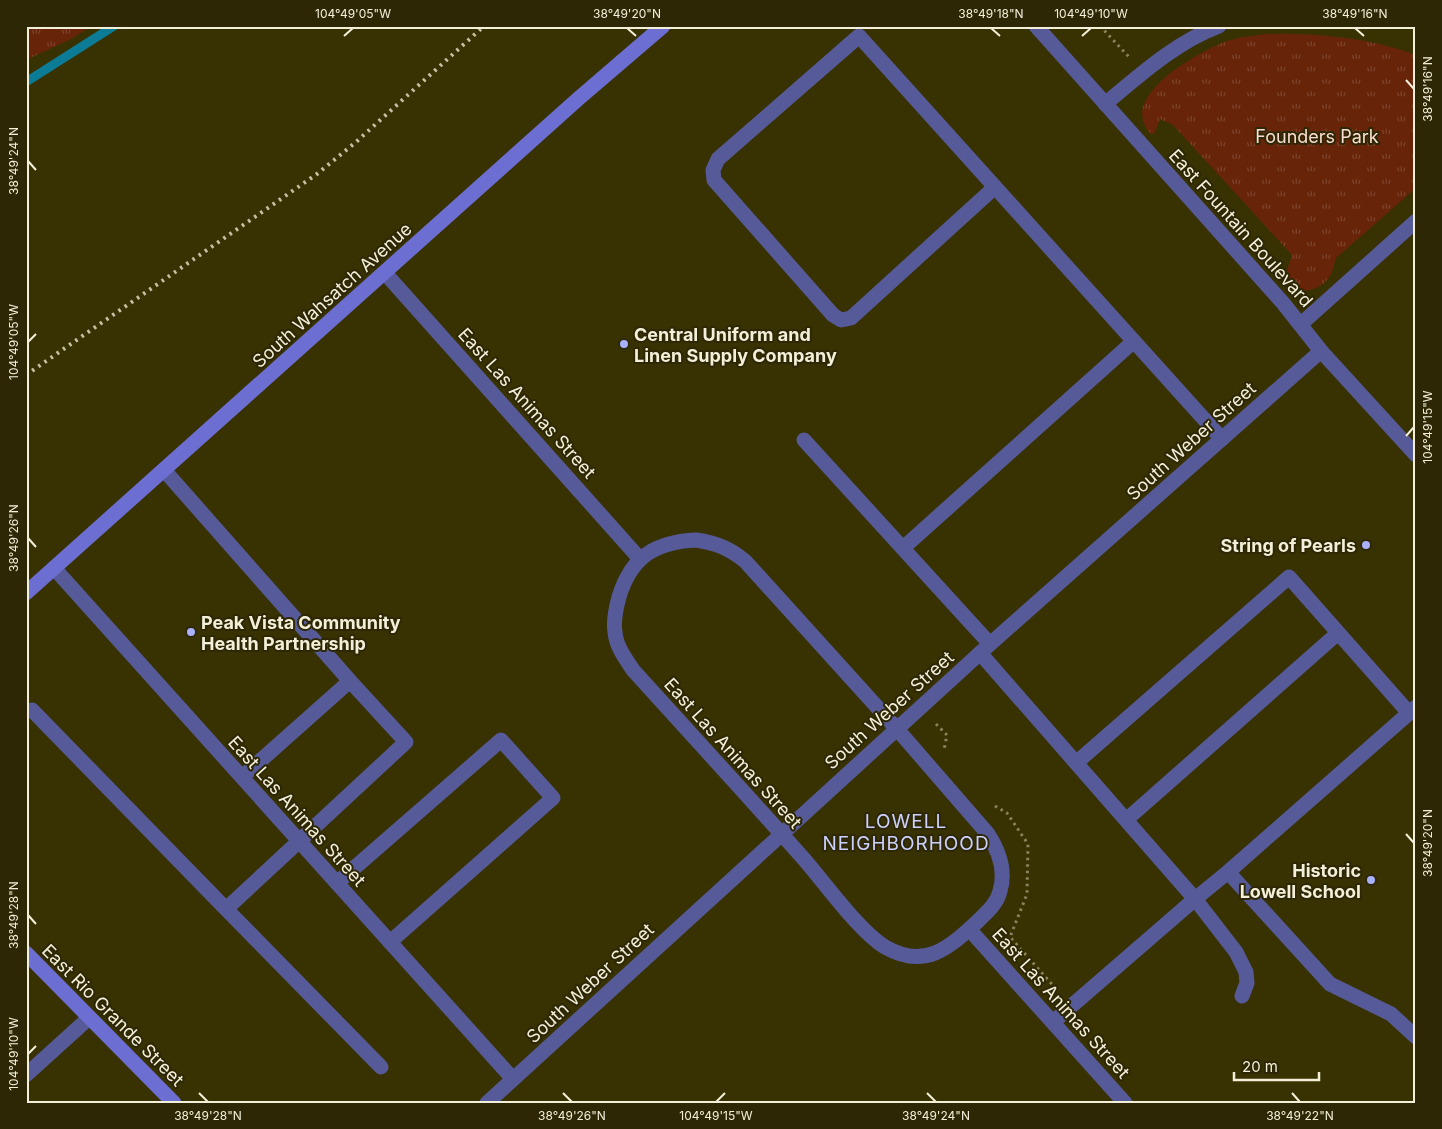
<svg xmlns="http://www.w3.org/2000/svg" width="1442" height="1129" viewBox="0 0 1442 1129" font-family="Inter,sans-serif">
	<defs>
		<pattern id="park-tufts" width="24" height="20" patternUnits="userSpaceOnUse" patternTransform="scale(1.25)"><rect width="24" height="20" fill="#672409"/><path d="M3 7l-1-3M5 7V3M7 7l1-3M15 17l-1-3M17 17v-4M19 17l1-3" fill="none" stroke="#7d442c"/></pattern>
	</defs>
	<rect width="100%" height="100%" fill="#383102"/>
	<path fill="url(#park-tufts)" d="M26,26H91L73,38L26,60Z
		M1265,34C1316,33 1367,37 1416,55V188L1336,258C1334,263 1334,269 1331,274C1322,292 1298,296 1283,283L1292,255L1173,125L1160,119L1154,134H1151C1115,97 1200,51 1227,41C1239,37 1252,36 1265,34Z"/>
	<g fill="none" stroke-linecap="round" stroke-linejoin="round">
		<path stroke="#0c7b95" stroke-width="9" d="M26,82L114,26"/>
		<path stroke="#89835f" stroke-width="3" stroke-dasharray="2.5 4" stroke-linecap="butt" d="M1100,26L1129,57
			M936,724L947,735L944,750
			M995,806L1007,813L1028,844L1027,894L1010,937L1057,990"/>
		<path stroke="#565a98" stroke-width="15" d="M1105,104C1140,75 1176,42 1219,26
			M995,187L851,318L841,320L833,315L714,180L713,170L718,159L859,36L1222,439
			M804,440L990,644
			M164,470L350,681L242,777
			M903,548L1134,341
			M980,653L1195,899L1236,952L1246,972L1247,983L1242,996
			M1416,707L1228,872L1330,984L1391,1014L1416,1037
			M32,710L226,909L406,742L350,681
			M1076,763L1289,577L1409,713
			M1126,820L1338,633
			M337,883L501,740L553,798L390,942
			M226,909L381,1067
			M1053,1022L1195,899L1228,872
			M26,1075L89,1018"/>
		<path stroke="#565a98" stroke-width="15" d="M1036,26L1283,303L1321,351L1416,455
			M385,273L640,559
			M1301,324L1416,221
			M696,540C716,543 729,548 745,561L897,729L988,834C999,851 1006,871 1000,891C997,904 987,912 978,921C949,948 925,970 885,947C859,931 825,883 803,858C747,795 690,733 633,670C625,658 616,646 615,632C613,621 616,608 619,597C631,557 655,542 696,540Z
			M54,568L513,1079
			M969,929L1125,1103
			M487,1103L990,644L1321,351"/>
		<path stroke="#6c6ed1" stroke-width="15" d="M26,593L578,99L663,26
			M26,953L174,1103"/>
		<path stroke="#c5c0a3" stroke-width="4" stroke-dasharray="2.5 5" stroke-linecap="butt" d="M26,375L317,174L356,142L484,26"/>
	</g>
	<path fill="none" stroke="#f3efd8" stroke-width="2" d="M627,28L636,36M991,28L1000,36M1355,28L1364,36M344,36L353,28M1082,36L1091,28M1406,80L1414,89M28,161L36,170M28,342L36,334M1406,436L1414,427M28,538L36,547M1406,834L1414,843M28,915L36,924M28,1054L36,1046M199,1093L208,1102M563,1093L572,1102M927,1093L936,1102M1292,1093L1300,1102M716,1102L725,1093"/>
	<g fill="#a9b0fc" stroke="#2d2706" stroke-width="2">
		<circle cx="624" cy="344" r="5"/>
		<circle cx="1366" cy="545" r="5"/>
		<circle cx="191" cy="632" r="5"/>
		<circle cx="1371" cy="880" r="5"/>
	</g>
	<g text-anchor="middle" dominant-baseline="central" stroke-width="4" stroke-linejoin="round" paint-order="stroke">
		<g font-size="18" fill="#fbdcd1" stroke="#2d2706">
			<text x="1317" y="136">Founders Park</text>
		</g>
		<g font-size="18" fill="#f3efd8" stroke="#2d2706">
			<text transform="translate(1241 228) rotate(48)">East Fountain Boulevard</text>
			<text transform="translate(332 295) rotate(-42)">South Wahsatch Avenue</text>
			<text transform="translate(527 403) rotate(48)">East Las Animas Street</text>
			<text transform="translate(1191 441) rotate(-42)">South Weber Street</text>
			<text transform="translate(889 710) rotate(-42)">South Weber Street</text>
			<text transform="translate(733 753) rotate(48)">East Las Animas Street</text>
			<text transform="translate(297 811) rotate(48)">East Las Animas Street</text>
			<text transform="translate(590 983) rotate(-43)">South Weber Street</text>
			<text transform="translate(1061 1003) rotate(48)">East Las Animas Street</text>
			<text transform="translate(113 1015) rotate(45)">East Rio Grande Street</text>
		</g>
		<g font-size="18" font-weight="bold" fill="#f3efd8" stroke="#2d2706" text-anchor="start">
			<text x="634" y="334">Central Uniform and<tspan x="634" dy="21">Linen Supply Company</tspan></text>
			<text x="1356" y="545" text-anchor="end">String of Pearls</text>
			<text x="201" y="622">Peak Vista Community<tspan x="201" dy="21">Health Partnership</tspan></text>
			<text x="1361" y="870" text-anchor="end">Historic<tspan x="1361" dy="21">Lowell School</tspan></text>
		</g>
		<g font-size="19" letter-spacing="1" fill="#ccd1fc" stroke="#2d2706">
			<text x="906" y="821">LOWELL<tspan x="906" dy="22">NEIGHBORHOOD</tspan></text>
		</g>
	</g>
	<rect width="1442" height="1129" fill="none" stroke="#2d2706" stroke-width="55"/>
	<path d="M1234 1072v8h85v-8" fill="none" stroke="#f3efd8" stroke-width="2.5"/>
	<text x="1242" y="1072" font-size="15" fill="#f3efd8" stroke="#2d2706" stroke-width="4" paint-order="stroke">20 m</text>
	<rect x="28" y="28" width="1386" height="1074" fill="none" stroke="#f3efd8" stroke-width="2"/>
	<g font-size="12" text-anchor="middle" fill="#f3efd8">
		<text x="353" y="18">104°49'05"W</text>
		<text x="627" y="18">38°49'20"N</text>
		<text x="991" y="18">38°49'18"N</text>
		<text x="1091" y="18">104°49'10"W</text>
		<text x="1355" y="18">38°49'16"N</text>
		<text transform="translate(1428 89) rotate(-90)" y="4">38°49'16"N</text>
		<text transform="translate(14 161) rotate(-90)" y="4">38°49'24"N</text>
		<text transform="translate(14 342) rotate(-90)" y="4">104°49'05"W</text>
		<text transform="translate(1428 427) rotate(-90)" y="4">104°49'15"W</text>
		<text transform="translate(14 538) rotate(-90)" y="4">38°49'26"N</text>
		<text transform="translate(1428 843) rotate(-90)" y="4">38°49'20"N</text>
		<text transform="translate(14 915) rotate(-90)" y="4">38°49'28"N</text>
		<text transform="translate(14 1054) rotate(-90)" y="4">104°49'10"W</text>
		<text x="208" y="1120">38°49'28"N</text>
		<text x="572" y="1120">38°49'26"N</text>
		<text x="716" y="1120">104°49'15"W</text>
		<text x="936" y="1120">38°49'24"N</text>
		<text x="1300" y="1120">38°49'22"N</text>
	</g>
</svg>
